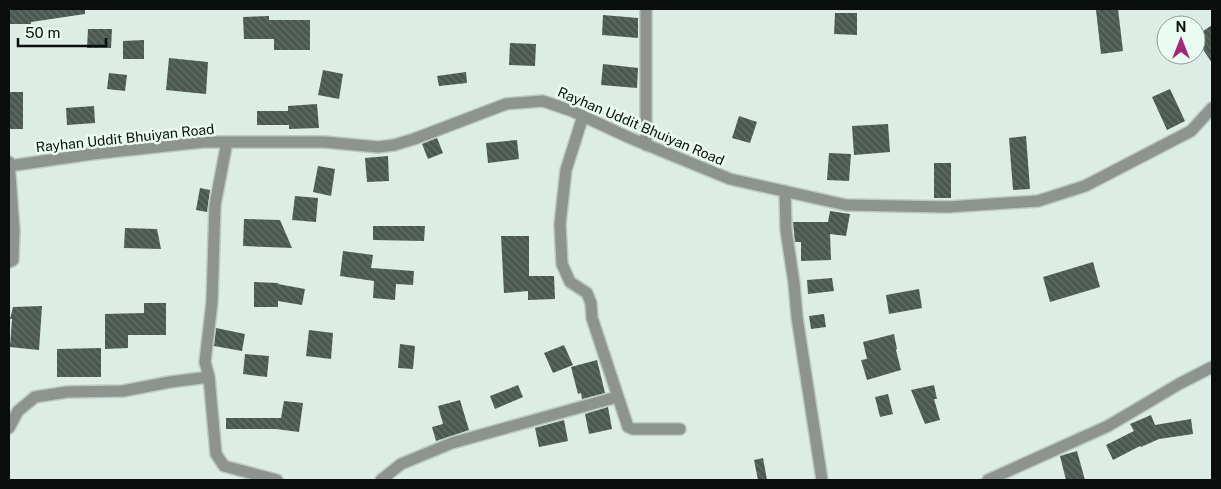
<svg xmlns="http://www.w3.org/2000/svg" width="1221" height="489" viewBox="0 0 1221 489" font-family="'Public Sans',sans-serif">
	<defs>
		<pattern id="building-back-hatch" width="6" height="6" patternUnits="userSpaceOnUse" patternTransform="scale(1.25)"><rect width="6" height="6" fill="#4a5851"/><path d="M-1 5l2 2M0 0l6 6M5-1l2 2" fill="none" stroke="#65706a"/></pattern>
	</defs>
	<rect width="100%" height="100%" fill="#dcede5"/>
	<path fill="url(#building-back-hatch)" d="M9,9H85V14L31,22V24H9Z
		M1107,9H1118L1123,51L1101,54L1096,10Z
		M835,13H857V35L834,34Z
		M603,15L638,18V38L602,35Z
		M269,16V20H310V50H274V39H244L243,17Z
		M1212,25V63L1196,39V36Z
		M88,29H112L111,48H87Z
		M144,40V59H123V41Z
		M510,43L536,44L535,66L509,65Z
		M169,58L208,62L206,94L166,90Z
		M603,64L638,68L637,88L601,85Z
		M323,70L343,74L339,99L318,95Z
		M466,72L467,83L439,86L437,76Z
		M109,73L127,75L125,91L107,89Z
		M1170,89L1185,121L1167,130L1152,97Z
		M9,92H23V129H9Z
		M317,104L319,128L289,129V125H257V111H288V106Z
		M94,106L95,123L67,125L66,108Z
		M739,116L757,122L750,143L732,138Z
		M888,124L890,152L854,155L852,126Z
		M1026,136L1030,189L1013,190L1009,138Z
		M437,138L443,153L428,159L422,144Z
		M517,140L519,159L488,163L486,143Z
		M829,153L851,154L849,181L827,180Z
		M388,156L389,181L367,182L365,158Z
		M934,163H951V198H934Z
		M318,166L335,169L331,196L313,192Z
		M200,188L210,190L207,212L196,210Z
		M295,196L318,198L316,222L292,220Z
		M830,211L850,214L846,236L830,234L831,260L801,261V242H795L793,222H828Z
		M244,219L280,220L292,248L243,246Z
		M373,226H425L424,241L373,240Z
		M125,228L157,229L161,249L124,248Z
		M501,236H529V276H554L555,299L528,300V291L504,293Z
		M343,251L373,255L371,268L414,271L413,285L396,284L395,300L373,298L374,281L340,276Z
		M1093,262L1100,287L1050,302L1043,277Z
		M832,278L834,291L808,294L807,280Z
		M254,282L278,283V284L305,289L302,305L278,301V307H254Z
		M919,289L922,308L889,314L886,295Z
		M144,303H166V335H128V348L105,349V314L144,313Z
		M42,306L39,350L10,347L12,319H10L13,307Z
		M824,314L826,327L811,329L809,316Z
		M216,328L245,334L242,351L214,346Z
		M309,330L333,333L331,359L306,356Z
		M894,334L897,349L896,350L901,370L867,380L861,360L867,359L863,342Z
		M400,344L415,346L413,369L398,368Z
		M564,345L573,365L553,373L544,353Z
		M101,348V377H57V349Z
		M245,354L269,356L267,377L243,374Z
		M597,360L605,393L582,399L581,393L578,394L571,367Z
		M518,385L523,397L495,409L490,396Z
		M934,385L937,399H934L940,420L925,424L911,390Z
		M888,394L893,414L880,417L875,397Z
		M460,400L469,430L436,441L432,427L443,424L438,406Z
		M284,401L303,403L299,432L276,429H226V418H281Z
		M608,407L612,429L589,434L585,414Z
		M1151,415L1155,425L1191,419L1193,434L1159,439L1141,447L1140,446L1113,460L1106,445L1134,431L1130,424Z
		M564,420L568,441L539,447L535,428Z
		M1077,451L1085,480H1066L1060,456Z
		M763,458L767,480H758L754,460Z"/>
	<g fill="none" stroke-linecap="round" stroke-linejoin="round">
		<defs>
			<path id="minor" d="M646,9V145
				M583,116L566,170L560,224L562,264L570,282L587,293L591,303L592,318L628,427L633,429H680
				M9,162L14,230L13,260L9,262
				M9,166L92,154L203,142H324L378,147L394,145L414,139L506,104L543,101L572,111L630,138L730,179L846,205L948,207L1038,201L1085,186L1191,131L1212,108
				M785,191L786,230L794,283L797,317L822,480
				M209,377L216,454L224,466L277,480
				M9,428L18,411L35,397L67,392L123,391L170,382L209,377L205,362L212,302L215,205L227,142
				M381,480L401,464L452,443L617,397
				M988,480L1108,426L1179,384L1212,367"/>
		</defs>
		<use href="#minor" stroke="#bac9c2" stroke-width="14"/>
		<use href="#minor" stroke="#8d9490" stroke-width="11"/>
	</g>
	<g text-anchor="middle" dominant-baseline="central" stroke-width="5" stroke-linejoin="round" paint-order="stroke">
		<g font-size="14" fill="#090e0c" stroke="#eafbf2">
			<text transform="translate(641 126) rotate(23)">Rayhan Uddit Bhuiyan Road</text>
			<text transform="translate(125 138) rotate(-6)">Rayhan Uddit Bhuiyan Road</text>
		</g>
	</g>
	<rect width="1221" height="489" fill="none" stroke="#090e0c" stroke-width="20"/>
	<g transform="translate(1181 40)"><circle r="24" fill="#eafbf2" stroke="#909c96"/>
	<path d="M0-4L9 19L0 12L-9 19Z" fill="#a32679"/>
	<text y="-8" font-size="14" font-weight="bold" text-anchor="middle" fill="#090e0c">N</text>
	</g>
	<path d="M18 38v8h88v-8" fill="none" stroke="#090e0c" stroke-width="2.5"/>
	<text x="25" y="38" font-size="15" fill="#090e0c" stroke="#eafbf2" stroke-width="4" paint-order="stroke">50 m</text>
</svg>
